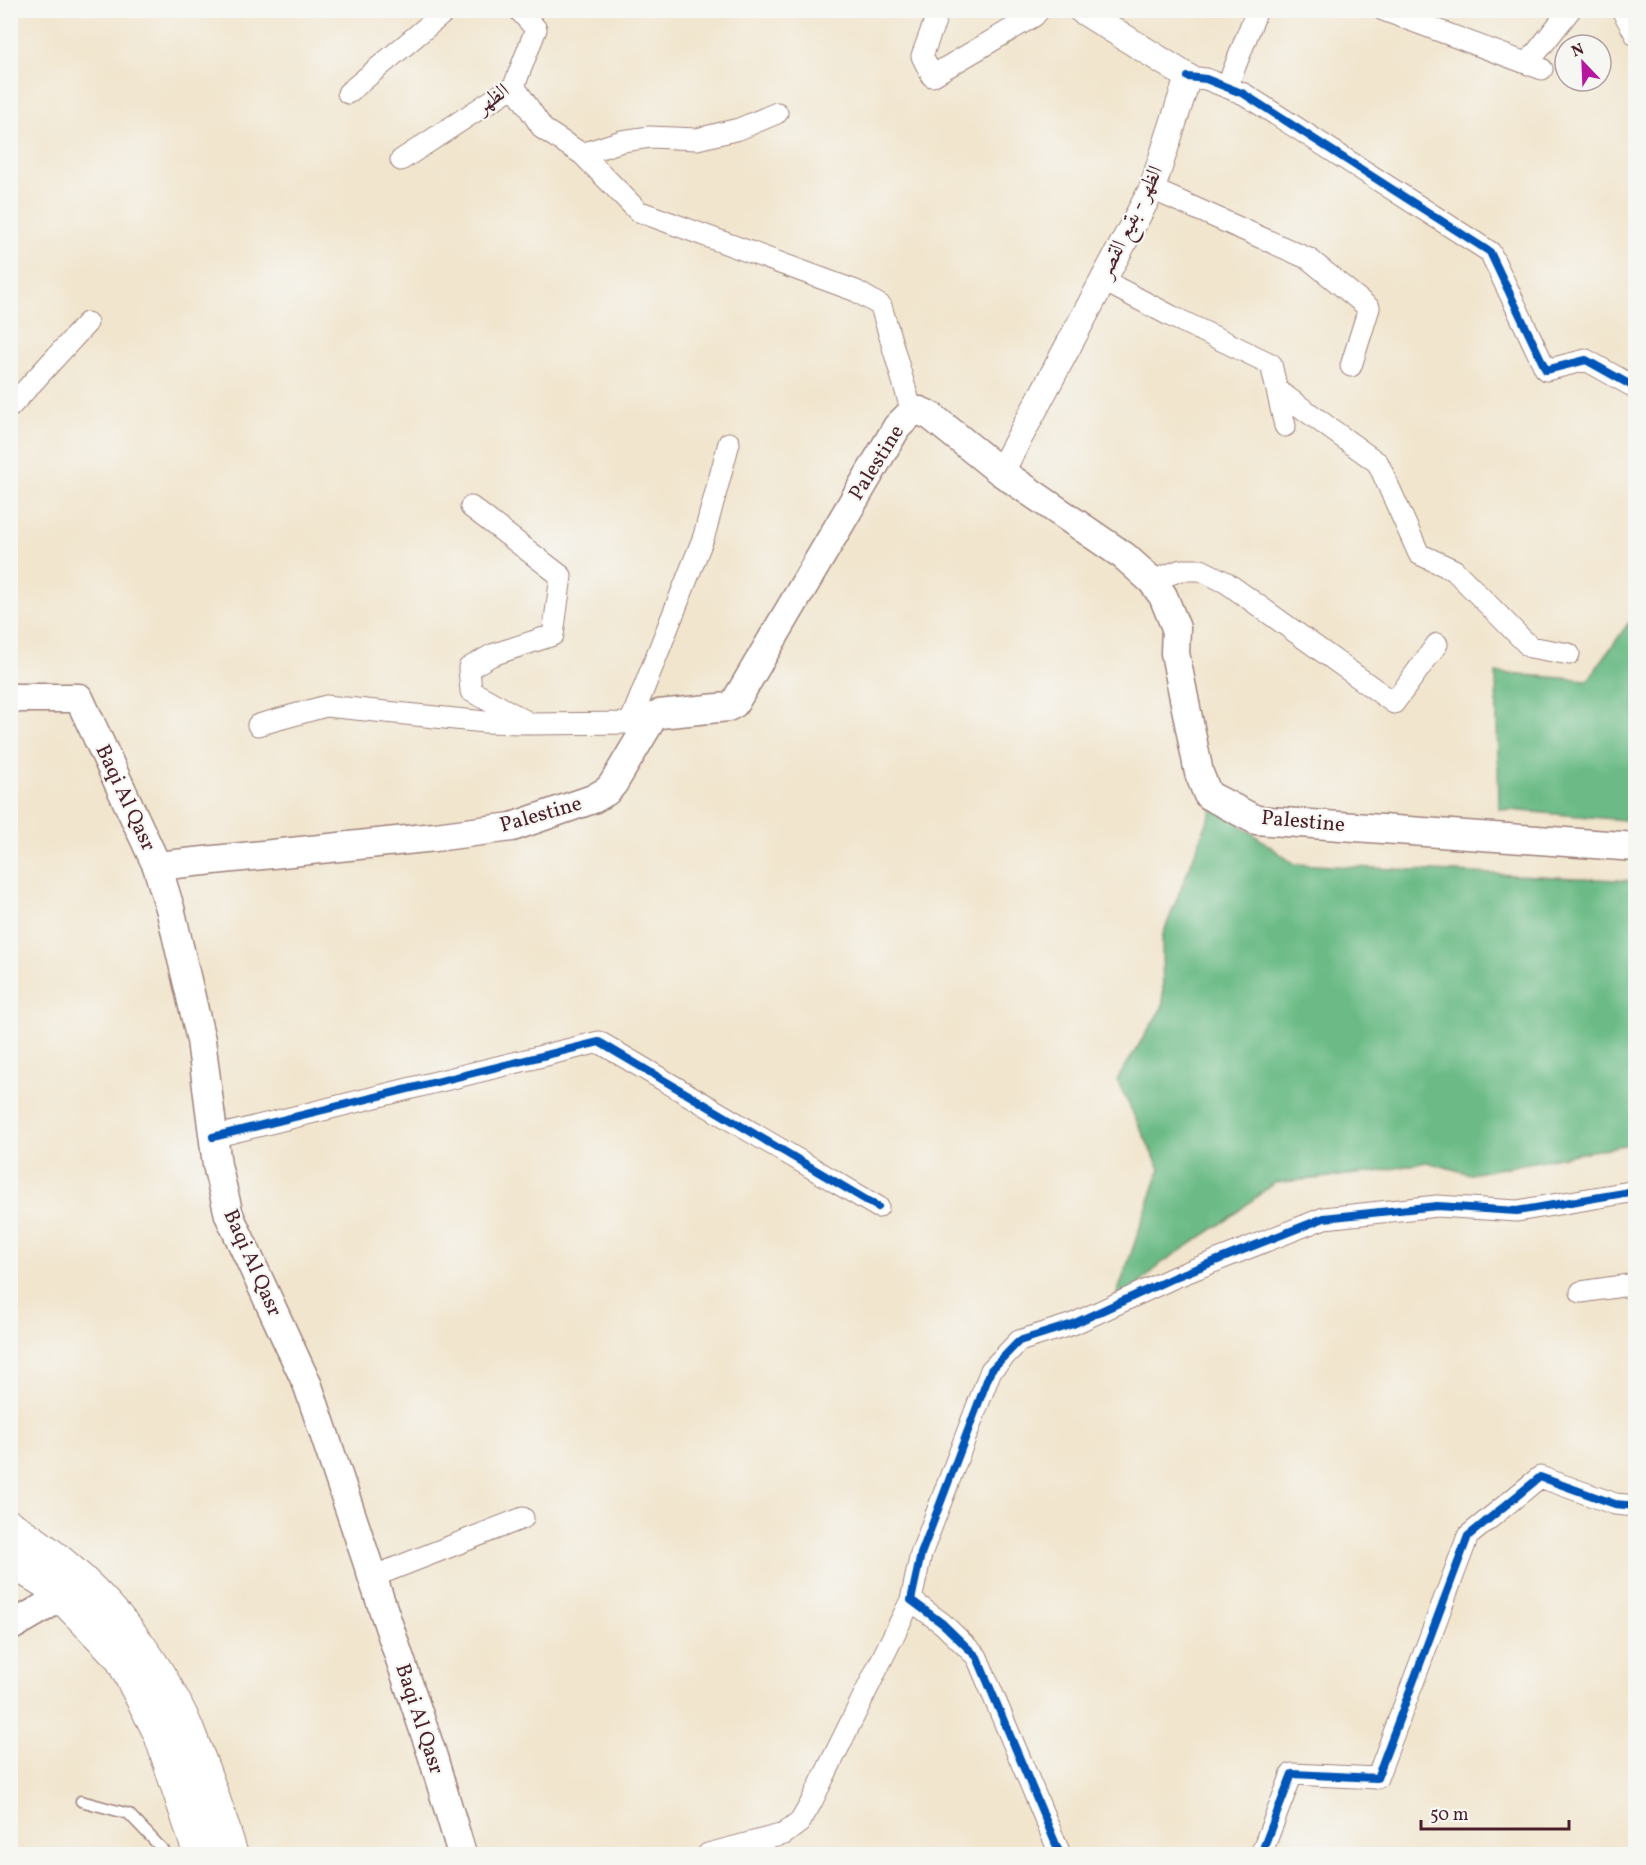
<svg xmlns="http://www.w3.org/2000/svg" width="1646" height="1865" viewBox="0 0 1646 1865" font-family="Vollkorn,Amiri,serif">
	<rect width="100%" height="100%" fill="#f6f6f2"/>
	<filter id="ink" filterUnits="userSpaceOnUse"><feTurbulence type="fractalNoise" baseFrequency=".0167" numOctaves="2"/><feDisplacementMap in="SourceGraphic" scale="12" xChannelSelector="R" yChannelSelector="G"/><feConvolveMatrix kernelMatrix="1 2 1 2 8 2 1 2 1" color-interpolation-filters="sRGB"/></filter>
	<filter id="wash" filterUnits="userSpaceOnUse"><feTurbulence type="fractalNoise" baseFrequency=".008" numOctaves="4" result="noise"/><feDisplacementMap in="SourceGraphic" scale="24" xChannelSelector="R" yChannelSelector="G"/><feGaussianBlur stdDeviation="1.35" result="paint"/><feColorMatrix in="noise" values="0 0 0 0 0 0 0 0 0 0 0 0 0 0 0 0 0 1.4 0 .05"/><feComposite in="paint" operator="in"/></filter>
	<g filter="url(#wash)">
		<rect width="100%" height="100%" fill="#f1e5cd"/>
		<path fill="#6cbb86" stroke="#5b6d58" stroke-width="1.5" d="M1635,614V821L1499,809L1496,673L1588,680Z
			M1214,805L1294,864L1635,881V1143L1470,1174L1427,1162L1376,1172L1274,1183L1227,1220L1160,1264L1111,1312L1160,1169L1117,1080L1163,1006L1162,937Z"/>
	</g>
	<g filter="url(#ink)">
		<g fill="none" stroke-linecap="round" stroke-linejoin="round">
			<defs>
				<path id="service" d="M81,1801L129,1814L167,1854"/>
				<path id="minor" d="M939,10L922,56L932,76L1034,16L1039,10
					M1383,10L1542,69
					M1622,10L1636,35
					M1528,63L1570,10
					M1188,77L1206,79L1244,94L1490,252L1546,370L1586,360L1636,388
					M514,86L543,129L582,154L638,211L856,291L881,306L912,412
					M1227,87L1257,10
					M348,93L447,10
					M582,154L622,141L650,137L697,139L739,129L777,113
					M401,160L514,86L536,29L519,10
					M1152,189L1309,259L1369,308L1351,366
					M1104,281L1171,316L1271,364L1285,426
					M1277,390L1378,463L1419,554L1454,570L1530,647L1569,654
					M10,407L87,323
					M471,507L561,576L553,635L492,655L469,668L471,691L531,724L630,723
					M1152,581L1181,570H1201L1227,583L1394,703L1437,644
					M643,722L630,723L704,536L729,443
					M258,725L326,706L485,722L524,723
					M213,1137L599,1042L878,1207
					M1581,1292L1636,1284
					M372,1577L523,1518
					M708,1854L784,1834L800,1822L811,1803L911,1600
					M1060,1854L977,1657L943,1624L911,1600L921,1554L991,1370L1019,1341L1073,1324L1175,1277L1324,1218L1437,1206L1517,1211L1636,1191
					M1261,1854L1292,1774L1377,1778L1468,1536L1540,1477L1615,1504L1636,1506"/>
				<path id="tertiary" d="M1001,472L1152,189L1188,77L1081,10"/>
				<path id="secondary" d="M10,698H79L157,866L170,908L201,1040L217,1165L229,1215L308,1386L432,1754L462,1854
					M157,866L435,837L512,827L593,799L607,791L613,784L653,717L659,714L728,707L734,704L897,427L912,412L920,411L931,416L1001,472L1124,556L1152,581L1163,596L1176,628L1175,653L1199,773L1208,795L1256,820L1636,847
					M10,1627L46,1606L51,1596V1585"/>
				<path id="primary" d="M10,1527C88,1574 154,1650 189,1734C205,1773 219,1814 231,1854
					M10,1560L51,1585L121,1657L160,1733L200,1854"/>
			</defs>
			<use href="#service" stroke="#9e827c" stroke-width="13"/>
			<use href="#minor" stroke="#9e827c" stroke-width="23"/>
			<use href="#tertiary" stroke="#9e827c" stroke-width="28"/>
			<use href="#secondary" stroke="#9e827c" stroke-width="31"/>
			<use href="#primary" stroke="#9e827c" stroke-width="35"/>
			<use href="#service" stroke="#fff" stroke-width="10"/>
			<use href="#minor" stroke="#fff" stroke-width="21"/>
			<use href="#tertiary" stroke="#fff" stroke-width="26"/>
			<use href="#secondary" stroke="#fff" stroke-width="28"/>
			<use href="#primary" stroke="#fff" stroke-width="33"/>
			<defs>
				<path id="cycleway" d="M1188,77L1206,79L1244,94L1490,252L1546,370L1586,360L1636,388
					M213,1137L599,1042L878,1207
					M1060,1854L977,1657L943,1624L911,1600L921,1554L991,1370L1019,1341L1073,1324L1175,1277L1324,1218L1437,1206L1517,1211L1636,1191
					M1261,1854L1292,1774L1377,1778L1468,1536L1540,1477L1615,1504L1636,1506"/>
			</defs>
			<use href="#cycleway" stroke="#f6f6f2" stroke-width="11"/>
			<use href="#cycleway" stroke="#0057b8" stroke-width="8"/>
		</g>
	</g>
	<g text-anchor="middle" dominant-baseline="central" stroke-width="4.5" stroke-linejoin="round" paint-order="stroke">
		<g font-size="21" fill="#4a1f2b" stroke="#f6f6f2">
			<text transform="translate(493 99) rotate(-36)">الظهر</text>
			<text transform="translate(1131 222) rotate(-64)">الظهر - بقيع القصر</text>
			<text transform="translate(877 463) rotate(-58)">Palestine</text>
			<text transform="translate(125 798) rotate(65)">Baqi Al Qasr</text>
			<text transform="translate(541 815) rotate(-16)">Palestine</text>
			<text transform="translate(1303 822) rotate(5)">Palestine</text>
			<text transform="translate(252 1263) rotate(66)">Baqi Al Qasr</text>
			<text transform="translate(419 1719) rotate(72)">Baqi Al Qasr</text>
		</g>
	</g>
	<rect width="1646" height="1865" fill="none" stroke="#f6f6f2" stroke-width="36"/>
	<g transform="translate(1583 63) rotate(337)"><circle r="28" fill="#f6f6f2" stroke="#b1a0a2" stroke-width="1.5"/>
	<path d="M0-4.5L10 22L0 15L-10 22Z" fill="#b5179e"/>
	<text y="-9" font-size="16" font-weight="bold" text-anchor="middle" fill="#4a1f2b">N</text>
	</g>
	<path d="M1421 1820v9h148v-9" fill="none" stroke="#4a1f2b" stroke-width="3"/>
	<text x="1430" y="1820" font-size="18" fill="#4a1f2b" stroke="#f6f6f2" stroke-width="4.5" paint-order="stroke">50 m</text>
</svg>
